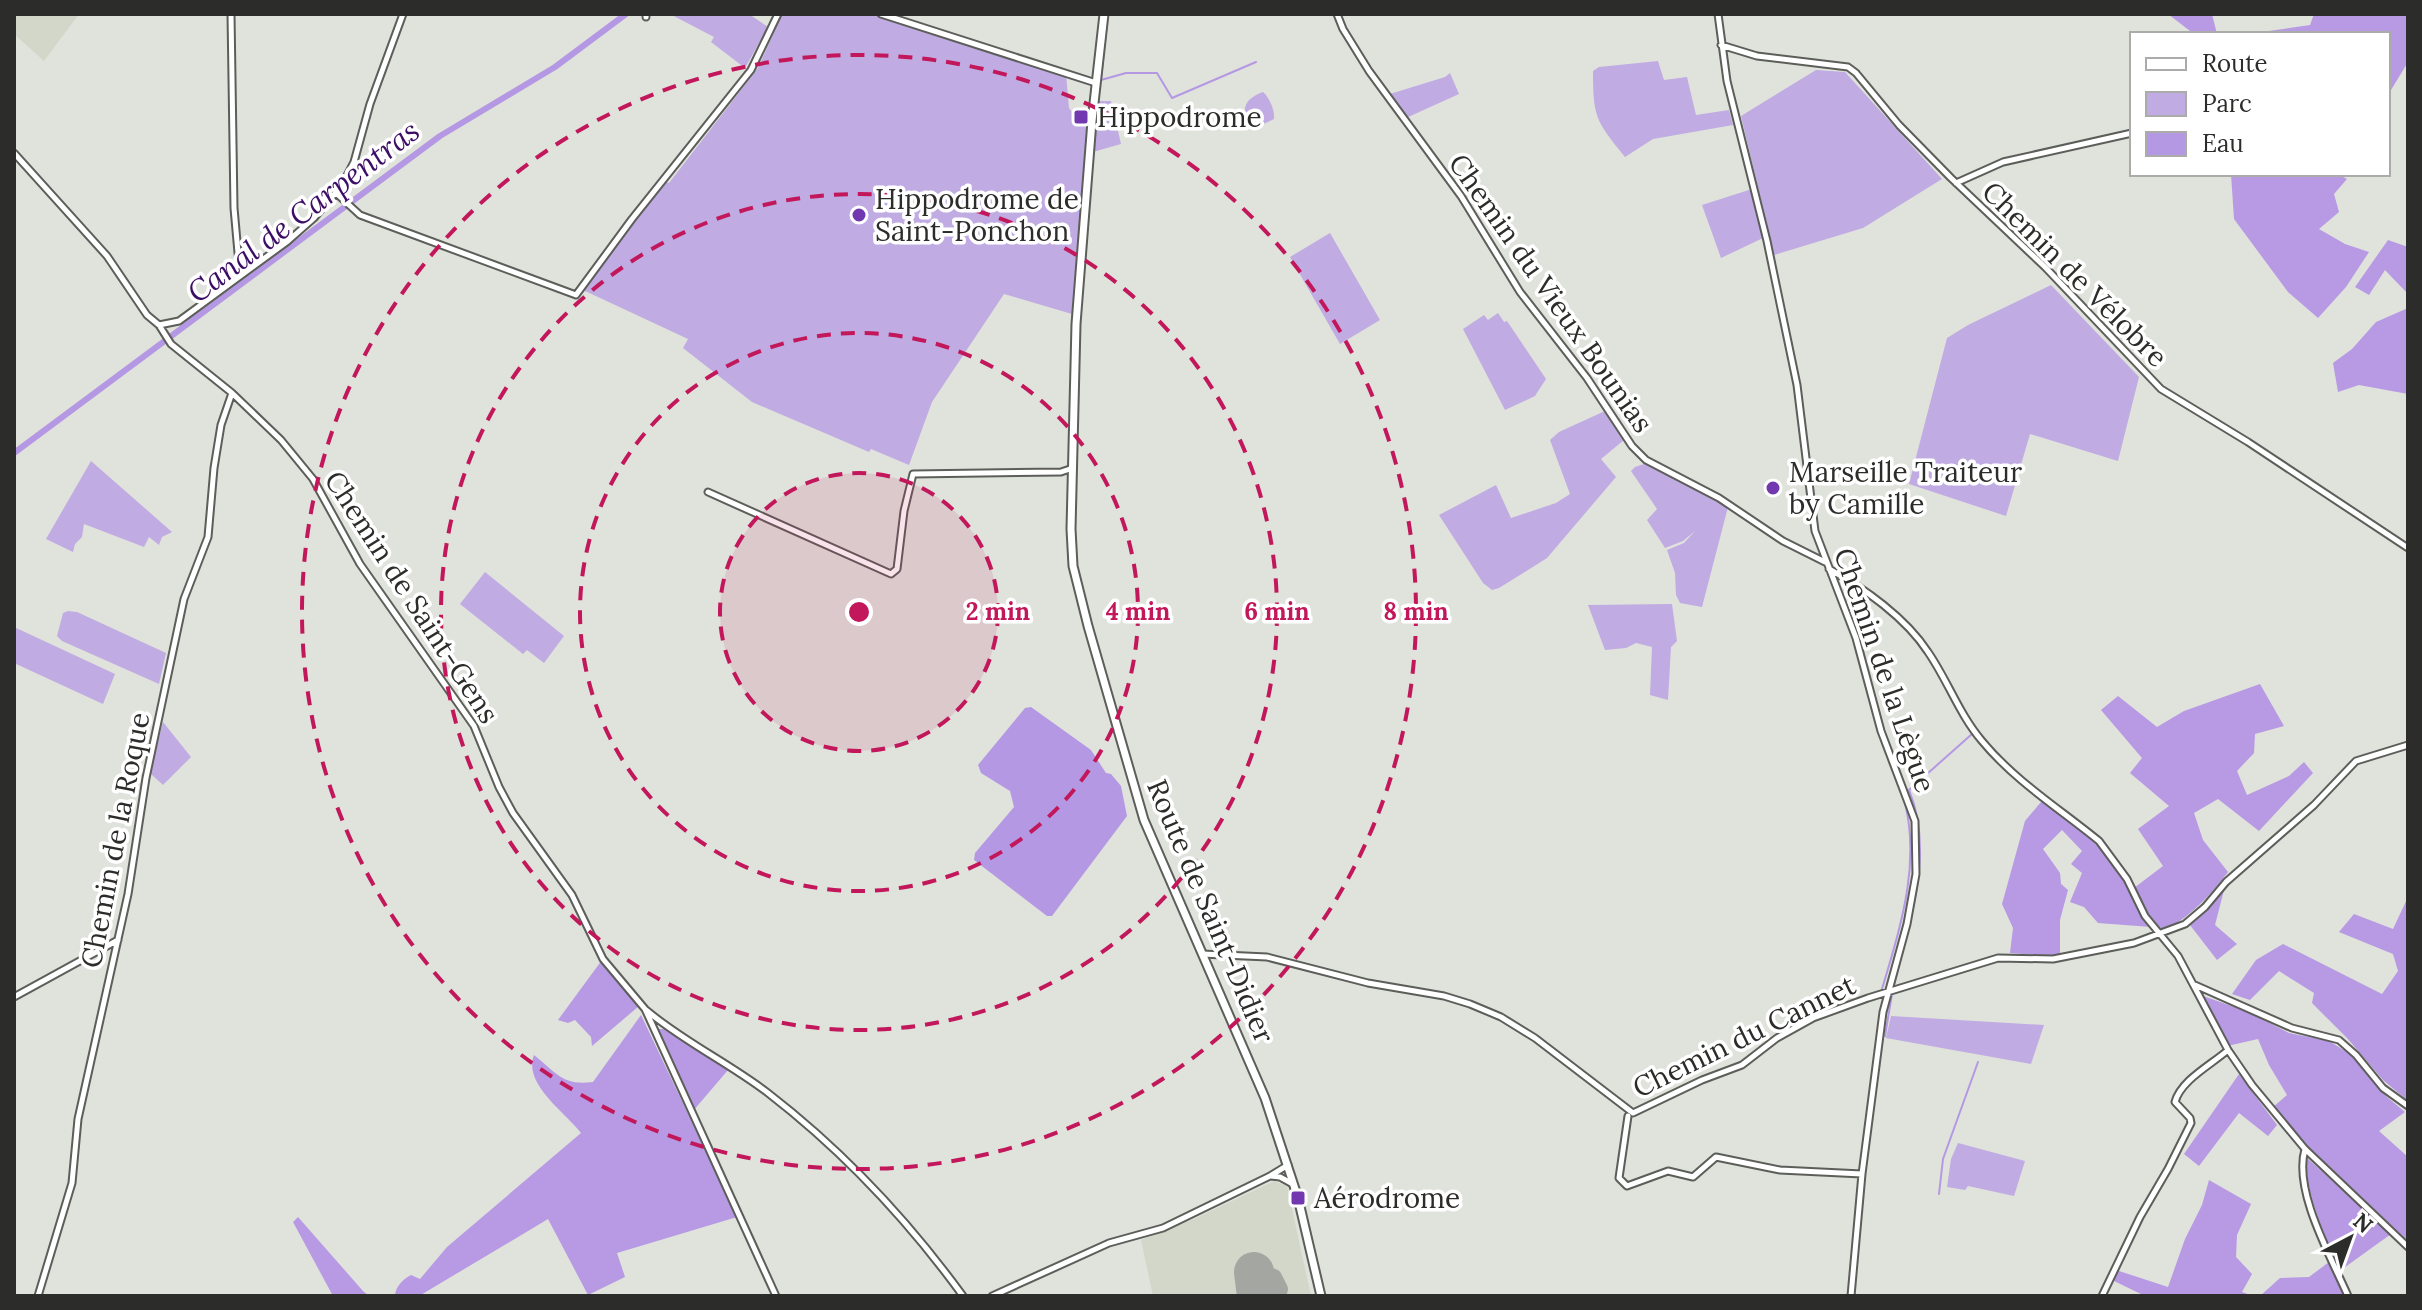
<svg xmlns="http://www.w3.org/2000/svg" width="2422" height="1310" viewBox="0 0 2422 1310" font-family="Lora,serif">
	<rect width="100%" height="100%" fill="#e0e2dc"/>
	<path fill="#d3d7ca" d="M14,14H79L44,61L14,34Z
		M1274,1181L1287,1186L1311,1296H1153L1141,1240L1196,1218Z"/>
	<path fill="#c0abe3" d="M670,14H749L768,27L745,68L711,42L714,37Z
		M782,14H871L1066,74L1069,108L1080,124L1087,125L1072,314L1004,294L932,402L909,465L871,449L869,452L752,402L683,348L688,339L583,290L613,247L665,182L669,183L758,68Z
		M1658,61L1664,80L1687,77L1696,115L1729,110L1733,125L1653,139L1625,157C1596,121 1593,118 1593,71L1599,67Z
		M1816,70L1845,72L1942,179L1863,228L1774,255L1741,116Z
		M1450,73L1459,94L1406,118L1390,94L1445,77Z
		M1263,92C1269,97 1275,110 1274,119L1251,130C1241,110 1242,100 1263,92Z
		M1099,101H1111L1121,144L1093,152Z
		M1752,189L1763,238L1721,258L1702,205Z
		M1330,233L1380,320L1340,344L1290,257Z
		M2051,285L2139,377L2118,461L2030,434L2006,516L1909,484L1947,338L1968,325Z
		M1498,313L1504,322L1507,321L1546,379L1535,396L1505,410L1463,329L1484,315L1488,320Z
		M1605,411L1624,440L1601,459L1616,477L1547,558L1499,588L1492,590L1483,583L1439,515L1496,485L1511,518L1556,503L1570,494L1550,440L1559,432Z
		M91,461L172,532L162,537L159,545L149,537L144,547L84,524L82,537L75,544L73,552L46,539Z
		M1647,463L1728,507L1702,607L1680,603L1676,595L1675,573L1667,550L1684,543L1695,531L1683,541L1665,548L1647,520L1657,509L1631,471L1635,467Z
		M485,572L564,636L544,663L527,650L523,654L460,604Z
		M1672,604L1677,641L1671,647L1668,700L1650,695L1652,647L1636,643L1626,648L1605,650L1588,605Z
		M68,611L77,612L166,653L159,684L62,641L57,636L63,613Z
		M14,627L115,674L103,704L14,663Z
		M163,722L191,757L163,785L151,774V768Z
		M1891,1016L2044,1025L2031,1064L1886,1038Z
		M1958,1143L2025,1161L2014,1196L1968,1186L1965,1190L1947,1187L1951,1159Z"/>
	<path fill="#b799e4" d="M2168,14H2212L2217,34H2194Z
		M2314,14H2408V62L2388,95V34H2269V31L2310,25Z
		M2231,174H2338L2347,179L2334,194L2339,212L2319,229L2345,244L2369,252L2346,287L2318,318L2288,292L2234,219Z
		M2388,240L2408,247V294L2385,270L2369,295L2355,287Z
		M2408,308V394L2359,385L2338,392L2333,363L2352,349L2376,322Z
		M2260,684L2284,726L2255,734L2254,753L2237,771L2247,795L2289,776L2304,762L2313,773L2259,831L2218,799L2194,813L2203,840L2228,872C2209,896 2193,914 2167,929L2156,927L2139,902L2134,888L2163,866L2138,829L2169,806L2130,773L2142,758L2101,710L2118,696L2157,727L2184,711Z
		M2041,802C2053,806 2062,813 2072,822C2113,855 2126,883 2151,927L2098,923L2084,907L2070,902L2082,873L2071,864L2082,851L2062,830L2043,849L2060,873L2061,884L2068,890L2060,920V954L2053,956L2010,953L2013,928L2002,904L2025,821Z
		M2224,890L2215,925L2237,944L2217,960L2190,925Z
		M2408,897V1101L2383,1080L2347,1038L2312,1003L2314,993L2279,971L2250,1000L2232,994L2256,960L2283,944L2382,994L2398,971L2393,954L2339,932L2354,914L2393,929Z
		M602,960L639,1006L592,1046L591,1037L575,1020L568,1023L558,1020Z
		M2203,996L2246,1011L2289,1033L2329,1041L2350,1054L2387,1097L2405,1112L2379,1131L2408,1157V1241L2304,1143L2273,1107L2287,1095L2269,1065L2258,1039L2227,1046Z
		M641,1015L737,1217L617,1253L625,1277L588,1295L548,1219L419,1296H395C395,1287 403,1279 411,1275L420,1279L447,1247L581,1133C564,1111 523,1084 534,1055C557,1073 562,1086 593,1082Z
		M658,1029H665L728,1070L693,1111Z
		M2239,1074L2277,1125L2268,1136L2239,1113L2199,1166L2184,1154Z
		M2307,1158L2391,1234L2341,1270C2327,1244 2303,1187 2307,1158Z
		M2209,1180L2251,1204L2237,1235L2236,1257L2252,1274L2242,1292L2253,1296H2145L2112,1280L2116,1270L2168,1287L2185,1239L2202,1205Z
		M298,1217L363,1291L369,1296H333L293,1222Z
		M2329,1262L2346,1296H2260L2280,1278L2309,1277Z"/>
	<path fill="#b598e3" d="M1031,707L1091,750L1106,773L1111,774L1121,786L1127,816L1052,916H1047L974,860L975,853L1014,807L1010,791L981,773L978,765L1025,708Z"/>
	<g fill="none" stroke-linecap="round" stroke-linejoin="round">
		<path stroke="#b598e3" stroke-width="2" d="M1108,14L1101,80L1126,73H1157L1172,98L1256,62
			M1894,985C1909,922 1935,854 1909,790L1972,734
			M1882,989C1901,925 1922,861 1903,795
			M1885,1036L1892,994
			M1939,1194L1943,1159L1978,1062"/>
		<path stroke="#b598e3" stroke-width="6" d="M14,453L440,136L555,67L626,14"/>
		<path stroke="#a4a6a1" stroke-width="16" d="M1255,1277L1263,1273L1274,1277L1280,1289L1278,1296"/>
		<path stroke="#a4a6a1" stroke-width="40" d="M1254,1272L1257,1296"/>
		<defs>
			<path id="minor" d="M231,14L234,208L240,275
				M881,14L1096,83
				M1337,14L1343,29L1369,71L1461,196L1520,292L1587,378L1632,446L1646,460L1719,498L1783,541L1825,562
				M1718,14L1727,81L1767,241L1797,385L1815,531L1856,638L1881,731L1915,821L1916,874L1907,924L1883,1012L1862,1174L1851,1296
				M646,17V14
				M1721,45L1757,56L1848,67L1856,73L1899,125L1951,178L2045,267L2161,389L2248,442L2408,548
				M14,153L107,256L147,315L159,325L171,344L232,393L281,440L313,479L360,564L474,726L499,787L513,813L572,895L603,959L645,1009L776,1296
				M1956,183L2003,162L2132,133
				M336,193L360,215L576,295L632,219L751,70L778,14
				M159,325L179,321L288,241L314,218L342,185L354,162L370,104L403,14
				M708,492L891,574L897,569L904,511L913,474L1061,472L1073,468
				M1829,569C1864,588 1906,618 1928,652C1948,681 1959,714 1982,741C2015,781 2060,809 2099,841L2127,879L2145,916L2178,956L2228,1050L2252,1085L2305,1149L2408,1247
				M1202,954L1267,957L1368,983L1444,996L1470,1004L1501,1017L1535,1038L1633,1113L1702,1080L1742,1065L1777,1038L1813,1018L1868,998L1998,958L2053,959L2134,943L2185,924L2205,907L2226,882L2314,805L2356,761L2408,745
				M2195,985L2292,1028L2339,1040L2356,1055L2383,1088L2408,1106
				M14,997L118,940
				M646,1010C684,1042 729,1063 768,1093C843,1151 907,1219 963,1296
				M1628,1116L1619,1178L1627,1186L1668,1171L1693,1177L1716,1157L1780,1170L1862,1174
				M2305,1149C2293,1191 2331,1257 2348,1296
				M1271,1176L1280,1177L1291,1183
				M38,1296L72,1183L78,1119L128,894L146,778L184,599L208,537L214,468L221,425L232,393
				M992,1296L1109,1243L1163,1228L1270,1176L1288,1165
				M2102,1296L2140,1217L2168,1169L2191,1123L2190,1118L2175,1102C2181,1080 2211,1065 2228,1050"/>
			<path id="secondary" d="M1104,14L1092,121L1076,324L1071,529L1073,566L1088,626L1144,820L1265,1098L1298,1198L1321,1296"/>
		</defs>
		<use href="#minor" stroke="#5c5e59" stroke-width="9"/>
		<use href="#secondary" stroke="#5c5e59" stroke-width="11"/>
		<use href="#minor" stroke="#fff" stroke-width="5"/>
		<use href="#secondary" stroke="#fff" stroke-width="7"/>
	</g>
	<circle cx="859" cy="612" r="139" fill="#c2185b" fill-opacity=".12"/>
	<g fill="none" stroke="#c2185b" stroke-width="4" stroke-dasharray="14 10">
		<circle cx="859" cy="612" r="139"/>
		<circle cx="859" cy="612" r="279"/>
		<circle cx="859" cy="612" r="418"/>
		<circle cx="859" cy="612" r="557"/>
	</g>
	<g fill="#7138af" stroke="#fff" stroke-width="3">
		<rect x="1073" y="109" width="16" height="16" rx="4"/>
		<circle cx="859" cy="215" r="8"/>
		<circle cx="1773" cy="488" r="8"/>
		<rect x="1290" y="1190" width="16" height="16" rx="4"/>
	</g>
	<g text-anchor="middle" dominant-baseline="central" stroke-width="7" stroke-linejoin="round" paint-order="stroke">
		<g font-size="28" fill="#2c2d2a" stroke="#fff" text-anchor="start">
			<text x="1097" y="117">Hippodrome</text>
			<text x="875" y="199">Hippodrome de<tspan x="875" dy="32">Saint-Ponchon</tspan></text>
			<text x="1789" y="472">Marseille Traiteur<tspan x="1789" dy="32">by Camille</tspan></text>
			<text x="1314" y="1198">Aérodrome</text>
		</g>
		<g font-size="28" fill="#2c2d2a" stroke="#fff">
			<text transform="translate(2075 274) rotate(45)">Chemin de Vélobre</text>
			<text transform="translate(1551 293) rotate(55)">Chemin du Vieux Bounias</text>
			<text transform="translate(412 597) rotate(57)">Chemin de Saint-Gens</text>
			<text transform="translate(1885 670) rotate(71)">Chemin de la Lègue</text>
			<text transform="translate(115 840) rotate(-79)">Chemin de la Roque</text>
			<text transform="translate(1211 911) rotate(67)">Route de Saint-Didier</text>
			<text transform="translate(1744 1036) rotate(-26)">Chemin du Cannet</text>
		</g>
		<g font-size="30" font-style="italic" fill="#3c0d66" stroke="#fff">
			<text transform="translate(303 211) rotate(-37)">Canal de Carpentras</text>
		</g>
	</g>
	<circle cx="859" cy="612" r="12" fill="#c2185b" stroke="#fff" stroke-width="4"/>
	<g font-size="24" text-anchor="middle" font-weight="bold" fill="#c2185b" stroke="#fff" stroke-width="7" stroke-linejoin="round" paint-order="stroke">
		<text x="998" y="620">2 min</text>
		<text x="1138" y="620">4 min</text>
		<text x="1277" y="620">6 min</text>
		<text x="1416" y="620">8 min</text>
	</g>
	<rect width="2422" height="1310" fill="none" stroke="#2c2d2a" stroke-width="32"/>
	<rect x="2130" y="32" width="260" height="144" fill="#ffffff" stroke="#ababaa" stroke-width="2"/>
	<rect x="2146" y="58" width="40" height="12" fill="#ffffff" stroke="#ababaa" stroke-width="2"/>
	<text x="2202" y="72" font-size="24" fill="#2c2d2a">Route</text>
	<rect x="2146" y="92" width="40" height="24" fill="#c0abe3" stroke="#ababaa" stroke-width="2"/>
	<text x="2202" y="112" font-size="24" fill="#2c2d2a">Parc</text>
	<rect x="2146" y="132" width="40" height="24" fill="#b598e3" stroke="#ababaa" stroke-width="2"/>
	<text x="2202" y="152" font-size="24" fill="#2c2d2a">Eau</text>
	<g transform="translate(2350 1238) rotate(41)" stroke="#ffffff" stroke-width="6" paint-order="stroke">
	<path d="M0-6L14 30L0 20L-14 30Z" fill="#2c2d2a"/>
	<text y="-12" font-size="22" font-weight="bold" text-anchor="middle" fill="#2c2d2a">N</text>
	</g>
</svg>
